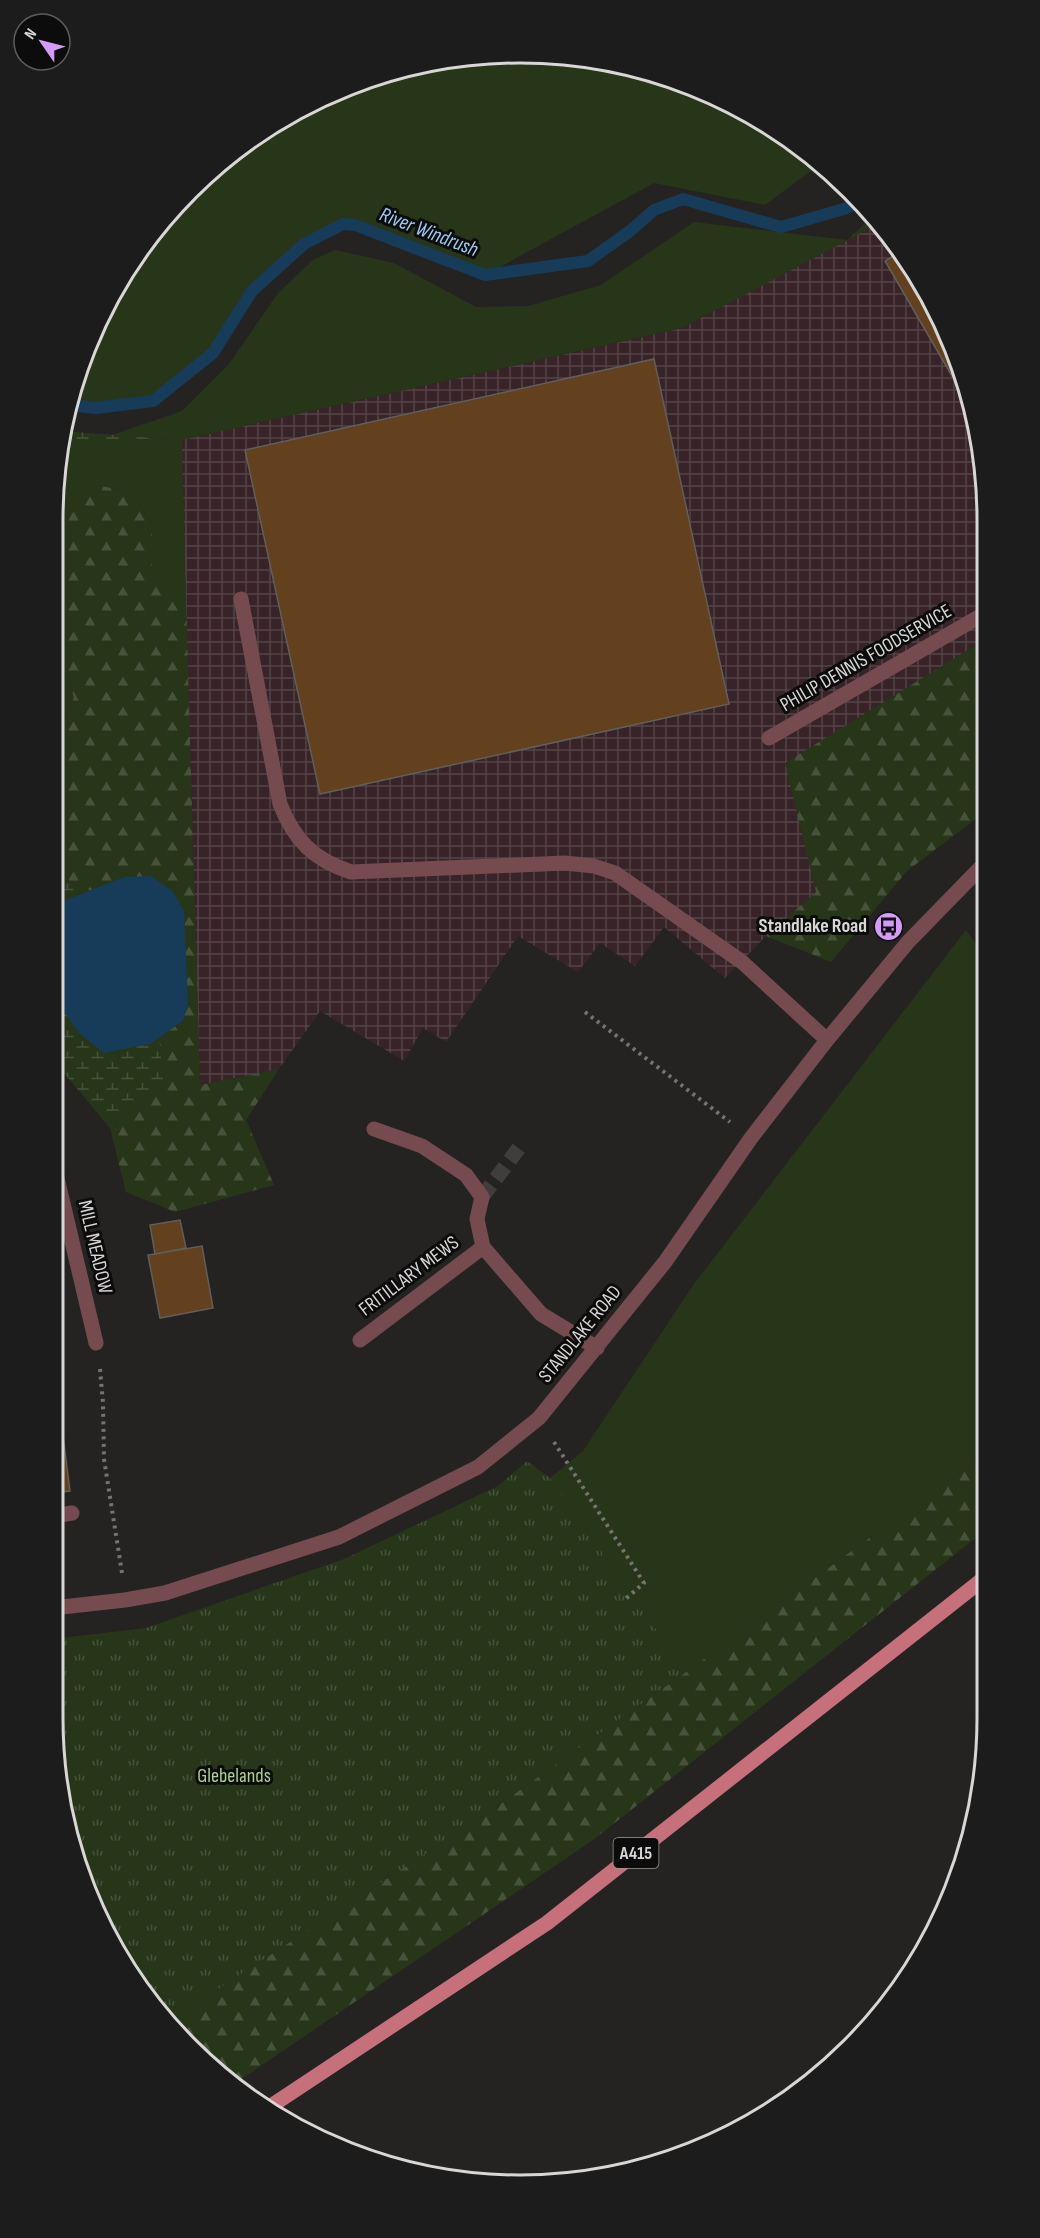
<svg xmlns="http://www.w3.org/2000/svg" width="1040" height="2238" viewBox="0 0 1040 2238" font-family="'Sofia Sans Condensed',sans-serif">
	<defs>
		<pattern id="industrial-grid" width="8" height="8" patternUnits="userSpaceOnUse" patternTransform="scale(1.5)"><rect width="8" height="8" fill="#382428"/><path d="M0 4h8M4 0v8" fill="none" stroke="#544346"/></pattern>
		<pattern id="forest-firs" width="22" height="20" patternUnits="userSpaceOnUse" patternTransform="scale(1.5)"><rect width="22" height="20" fill="#273619"/><path d="M5 1l3.5 6h-7zM16 11l3.5 6h-7z" fill="#46523a"/></pattern>
		<pattern id="wetland-marsh" width="20" height="14" patternUnits="userSpaceOnUse" patternTransform="scale(1.5)"><rect width="20" height="14" fill="#273619"/><path d="M1 5h8M5 5V1M11 12h8M15 12V8" fill="none" stroke="#46523a"/></pattern>
		<pattern id="park-tufts" width="24" height="20" patternUnits="userSpaceOnUse" patternTransform="scale(1.5)"><rect width="24" height="20" fill="#273619"/><path d="M3 7l-1-3M5 7V3M7 7l1-3M15 17l-1-3M17 17v-4M19 17l1-3" fill="none" stroke="#46523a"/></pattern>
	</defs>
	<rect width="100%" height="100%" fill="#252321"/>
	<path fill="url(#industrial-grid)" d="M879,223L891,235L952,341L983,459L984,640L786,763L816,892L766,936L725,978L664,927L635,966L600,943L578,972L518,936L446,1042L423,1028L404,1061L320,1011L279,1069L200,1085L181,440L682,328Z"/>
	<path fill="#273619" d="M520,53L611,61L699,88L804,149L820,164L765,205L654,183L485,275L342,224L304,244L252,291L213,353L153,401L96,408L69,405L88,341L131,261L189,190L260,131L341,88L428,62Z
		M694,222L848,240L682,328L182,440L186,600L152,567V524L130,492L97,485L66,514L53,577V520L60,442L171,439L112,435L182,411L229,364L278,293L313,260L335,250L394,263L476,307L528,306L601,285Z
		M53,653L74,697L53,750Z
		M966,930L985,957L987,1452L686,1672L550,1478L583,1451L694,1284Z"/>
	<path fill="url(#forest-firs)" d="M872,216L879,223L848,240Z
		M97,485L130,492L152,524V567L186,600L200,1085L279,1069L246,1120L274,1185L175,1212L126,1192L110,1128L133,1105L164,1088L91,891L53,873V750L74,697L53,653V577L66,514Z
		M984,640L985,812L907,871L831,962L766,936L816,892L785,763Z
		M987,1452V1529L593,1840L237,2082L166,2023L486,1814L686,1672Z"/>
	<path fill="url(#wetland-marsh)" d="M61,431L181,440L60,442Z
		M53,873L91,891L159,1036L164,1088L133,1105L110,1128L53,1060Z"/>
	<path fill="url(#park-tufts)" d="M527,1461L550,1478L686,1672L486,1814L166,2023L115,1951L77,1869L53,1718V1639L146,1628L344,1559L498,1486Z"/>
	<path fill="#163c5a" d="M151,876L172,891L184,911L188,1004L183,1021L150,1044L104,1053L79,1033L53,996L54,922L66,900L124,877Z"/>
	<g fill="none" stroke-linecap="round" stroke-linejoin="round">
		<path stroke="#163c5a" stroke-width="12" d="M69,405L96,408L153,401L213,353L252,291L304,244L343,224L355,225L485,275L588,261L630,231L654,210L683,199L781,227L844,209L857,202"/>
	</g>
	<path fill="#63411e" stroke="#615e5c" stroke-width="1.5" d="M900,252L952,341L970,407L885,261Z
		M654,359L729,704L320,794L245,450Z
		M180,1220L186,1248L155,1254L150,1225Z
		M202,1246L213,1308L160,1318L148,1255Z
		M63,1436L70,1491L53,1493V1438Z"/>
	<g fill="none" stroke-linecap="round" stroke-linejoin="round">
		<path stroke="#403e3c" stroke-width="15" stroke-dasharray="15 8" stroke-linecap="butt" d="M482,1197L519,1148"/>
		<path stroke="#747371" stroke-width="4" stroke-dasharray="3 4.5" stroke-linecap="butt" d="M585,1012L730,1122
			M100,1369L103,1403L104,1459L122,1573
			M554,1442L644,1583L623,1601"/>
		<path stroke="#754b50" stroke-width="15" d="M241,599L280,804C294,840 314,860 351,872L565,863L594,866L615,873L742,962L827,1040
			M769,738L984,614
			M374,1129L422,1146L466,1175L482,1197L477,1219L483,1247L541,1314L597,1348
			M53,1161L96,1343
			M360,1340L483,1247
			M53,1516L72,1513
			M53,1608L125,1600L165,1593L339,1537L478,1467L539,1418L665,1262L751,1138L827,1040L908,942L985,863"/>
		<path stroke="#c6707b" stroke-width="15" d="M268,2108L547,1923L987,1576"/>
	</g>
	<defs>
		<symbol id="bus-disc" viewBox="-11 -11 22 22"><circle r="9.5" fill="#d69bfa" stroke="#0d0c0c"/><path d="M-5-6H5V4H4V6H2V4H-2V6H-4V4H-5ZM-3.5-4V0h7V-4ZM-3.5 1.2v1.5H-2V1.2ZM2 1.2v1.5H3.5V1.2Z" fill="#111"/></symbol>
	</defs>
	<g fill-rule="evenodd">
		<use href="#bus-disc" x="872" y="910" width="33" height="33"/>
	</g>
	<g text-anchor="middle" dominant-baseline="central" stroke-width="6" stroke-linejoin="round" paint-order="stroke">
		<rect fill="#0d0c0c" stroke="#9b9a99" stroke-width="1.5" x="613.5" y="1838" width="45" height="30" rx="4.5"/>
		<g font-size="18" font-weight="bold" fill="#d8d7d6">
			<text x="636" y="1853">A415</text>
		</g>
		<g font-size="20" fill="#d8d7d6" stroke="#0d0c0c">
			<text transform="translate(866 658) rotate(-30)">PHILIP DENNIS FOODSERVICE</text>
			<text transform="translate(95 1247) rotate(77)">MILL MEADOW</text>
			<text transform="translate(409 1276) rotate(-37)">FRITILLARY MEWS</text>
			<text transform="translate(580 1334) rotate(-51)">STANDLAKE ROAD</text>
		</g>
		<g font-size="20" font-weight="bold" fill="#d8d7d6" stroke="#0d0c0c" text-anchor="end">
			<text x="867" y="926">Standlake Road</text>
		</g>
		<g font-size="20" fill="#add18e" stroke="#0d0c0c">
			<text x="234" y="1776">Glebelands</text>
		</g>
		<g font-size="21" font-style="italic" fill="#9acaf4" stroke="#0d0c0c">
			<text transform="translate(429 232) rotate(21)">River Windrush</text>
		</g>
	</g>
	<path d="M0 0H1040V2238H0ZM520 63H520A457 457 0 0 1 977 520V1718A457 457 0 0 1 520 2175H520A457 457 0 0 1 63 1718V520A457 457 0 0 1 520 63Z" fill="#1d1c1c" fill-rule="evenodd"/>
	<path fill="none" stroke="#d8d7d6" stroke-width="3" d="M520 63H520A457 457 0 0 1 977 520V1718A457 457 0 0 1 520 2175H520A457 457 0 0 1 63 1718V520A457 457 0 0 1 520 63Z"/>
	<g transform="translate(42 42) rotate(305)"><circle r="28" fill="#0d0c0c" stroke="#5e5d5d" stroke-width="1.5"/>
	<path d="M0-4.5L10 22L0 15L-10 22Z" fill="#d69bfa"/>
	<text y="-9" font-size="16" font-weight="bold" text-anchor="middle" fill="#d8d7d6">N</text>
	</g>
</svg>
